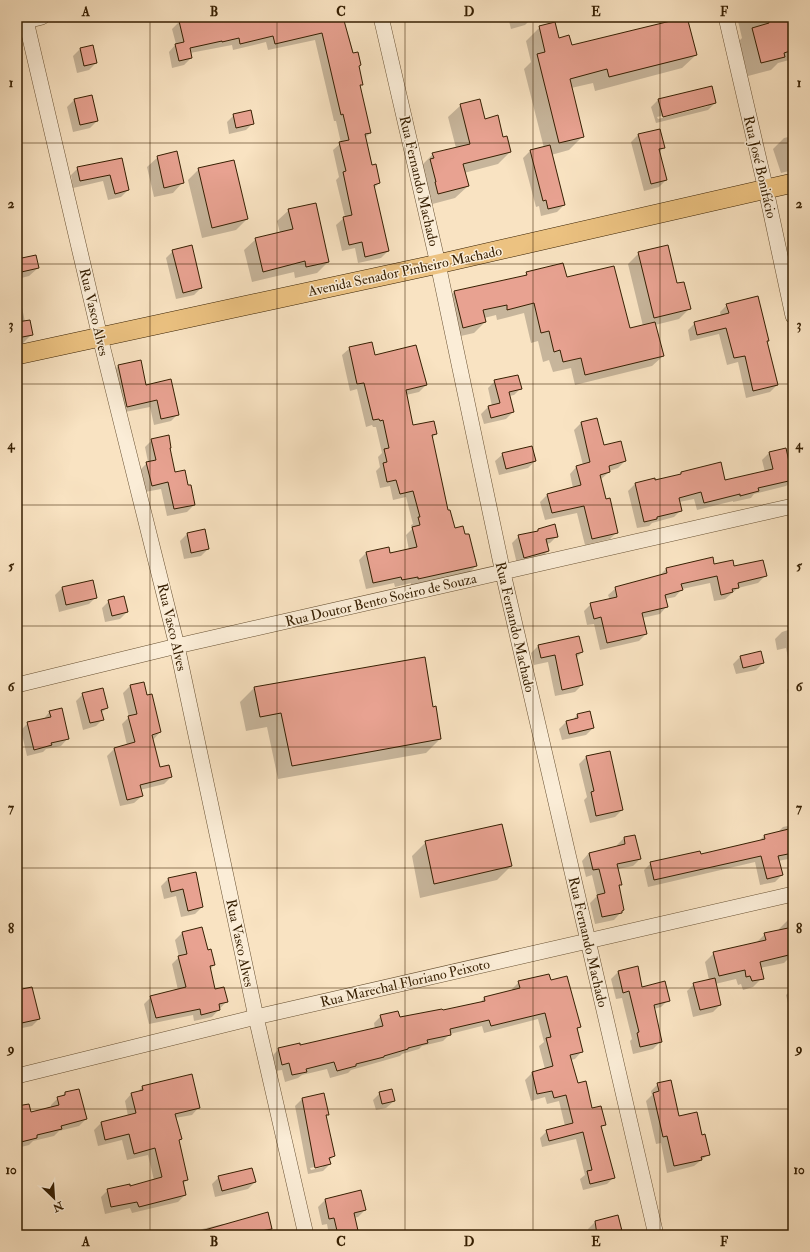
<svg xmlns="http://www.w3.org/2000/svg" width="810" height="1252" viewBox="0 0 810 1252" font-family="'IM FELL Double Pica',serif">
	<rect width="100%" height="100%" fill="#f9e3c2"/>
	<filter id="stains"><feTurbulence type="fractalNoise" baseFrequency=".005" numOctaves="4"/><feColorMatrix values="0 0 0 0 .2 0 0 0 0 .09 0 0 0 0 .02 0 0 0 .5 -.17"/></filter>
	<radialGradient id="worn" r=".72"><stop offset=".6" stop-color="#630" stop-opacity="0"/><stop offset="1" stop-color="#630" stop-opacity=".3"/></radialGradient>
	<path fill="#0003" fill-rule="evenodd" d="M205,17H342L347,37H349L362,84L359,87L370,133L365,138L371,166L379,183L374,188L388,251L381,258L358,263L355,248L342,251L336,225L345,217L336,180L339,177L333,150L341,143L336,121H334L315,40L268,50L266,42L233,50L232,45L190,53L191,58L184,65L172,68L169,52L176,44L172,29L179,22Z
		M508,17H532V18L525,25L511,29Z
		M737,17H793V59L778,63L771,70L748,76L739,41L742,38Z
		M540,27L571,47L696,55L682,68L595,91L593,83L571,88L583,136L569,150L551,155L564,205L557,212L541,216L539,206L536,207L523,158L530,151L544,148L524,69L531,62L526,41Z
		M93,46L96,63L89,70L77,73L73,56L80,49Z
		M74,100L97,121L90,128L73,132L67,107Z
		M658,100L715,103L708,110L656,123L651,107ZM708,104V106L658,119L657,117Z
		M461,105L484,120L503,138L510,152L498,164L464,173L468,186L455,198L425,206L421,166L433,154L456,148L448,117Z
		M234,115L253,123L246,130L229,134L227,122Z
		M17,129L20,130L17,142Z
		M638,135L664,147L659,152L666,180L659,187L644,191L631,142Z
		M793,136V170L781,173L773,149L784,138Z
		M158,157L183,182L173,193L154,197L147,167Z
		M121,159L128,190L121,197L108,200L103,181L73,188L71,175L78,168Z
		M199,169L247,219L236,230L202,238L188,180Z
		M289,210L328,262L317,273L295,278L294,272L252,282L244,250L256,239L280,233L277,221Z
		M793,219V230L791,221Z
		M173,251L201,288L194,295L176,299L166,258Z
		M639,253L677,285L690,308L679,319L655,325L663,356L652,366L575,385L571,368L553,372L549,360L543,362L538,341L531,343L524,313L497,320L496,315L484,318L485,322L474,333L452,338L443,303L454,292L523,277L527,273L566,278L629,329L643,326L628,264Z
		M17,260L38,268L29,276L17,279Z
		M17,283L25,322L32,334L23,343L17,344Z
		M727,305L768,340L766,342L777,385L770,392L746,398L738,362L727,365L719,334L690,341L688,330L695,323L721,316L720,312Z
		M350,348L375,356L426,385L419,392L406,395L413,426L436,434L431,439L447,512L454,529L465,536L476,566L469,573L411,586V583L395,587L394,583L366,589L359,560L366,553L389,554L409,550L406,535L412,529L411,525L413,524L406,497L393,500L390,486L380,488L376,471L380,467L378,457L382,453L376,427H373L372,425L366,427L357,389L350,391L342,355Z
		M118,366L145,386L178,414L171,421L154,425L150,407L120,413L111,373Z
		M495,381L521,388L514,395L509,396L513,412L506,419L484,424L481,414L488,407L492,406L488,388Z
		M596,419L603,446L625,461L618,468L609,471V472L600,480L605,500L617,532L610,539L585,545L577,513L545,520L540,502L547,495L573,488L570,474L577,466L583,465L574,430L581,423Z
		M152,440L169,449L174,474L188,486L194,505L187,512L167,516L161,489L145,492L140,470L148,462L145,447Z
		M786,449L793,479L786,486L754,494L751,498L733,502V501L697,510L694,499L679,502L681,510L674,517L652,523L649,526L637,528L628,491L635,484L654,480V481L679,475L681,473L724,481L765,472L762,460L769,453Z
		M503,454L535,461L528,468L499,475L495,461Z
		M538,530L557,536L550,543L547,544L548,551L541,558L517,564L512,543L519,536L535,533Z
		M187,534L208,549L201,556L184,559L180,541Z
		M714,565L734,568L765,576L758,583L738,588L725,599L714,601L710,583L682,589L675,597L665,599L667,606L660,614L642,618L646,634L639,641L600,650L594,624L587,625L584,611L591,604L610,600L608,595L616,588L659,576L666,569Z
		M92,581L96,597L89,604L59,612L55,595L62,588Z
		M793,590V606L790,592Z
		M109,601L127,612L120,619L105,622L102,608Z
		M793,620V681L786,648L777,650L775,639L782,632L788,630L787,626Z
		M538,646L582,652L576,658L582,685L575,692L555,696L548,662L534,665L531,653Z
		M740,657L763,663L756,670L736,674L733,664Z
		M143,683L146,696L160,732L153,740L160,769L171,777L164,784L140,790L142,796L134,803L120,806L107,756L114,749L127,745L122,724L129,717L123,693L130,686Z
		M793,683V714L787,690Z
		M254,688L432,708L440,739L426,753L278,779L267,727L246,731L240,702Z
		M83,694L107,708L101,713L103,719L96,726L83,730L76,701Z
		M50,711L68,738L61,746L46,749L43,752L27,756L21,730L28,723L43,720Z
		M577,715L593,728L586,735L562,740L559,729L566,722L572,721Z
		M586,757L622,810L615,817L590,823L584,800L587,797L579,764Z
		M793,825V858L778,861L782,875L775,882L760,885L755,862L648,887L644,870L651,863L700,855L758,842L765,835L778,832L783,827Z
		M635,836L640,859L633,866L618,869L621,884L618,887L623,910L614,920L595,924L590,903L597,896L592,875L586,877L582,861L589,853L617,847V845L624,838Z
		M426,842L511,866L497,880L420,898L412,856Z
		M195,873L202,907L195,914L181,917L176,896L164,899L161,886L168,879Z
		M793,919V954L784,963L760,968L762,978L753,987L743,990L741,984L738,985L736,979L715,984L720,1005L713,1012L693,1017L687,991L694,984L709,980L705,962L714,953L755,944L765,934L780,931L779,929L788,920Z
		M182,933L207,951L214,965L210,970L215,991L227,1001L212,1017L194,1021L193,1015L149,1024L144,1004L151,997L178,990L172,964L179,957L175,940Z
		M637,967L642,988L668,1000L661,1007L654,1009L660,1042L653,1049L633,1054L630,1041L632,1039L622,998L616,999L611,979L618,972Z
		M519,982H550L579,1027L577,1030L582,1051L575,1059L571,1060L577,1085L591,1109L604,1124L601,1128L614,1177L607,1184L583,1190L580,1179L585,1175L576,1139L542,1147L540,1138L547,1131L565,1126L559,1101L547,1104L545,1097L531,1101L525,1080L532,1073L545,1069L539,1046L544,1042L538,1019L484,1033L482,1026L450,1034L443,1041L422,1046L419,1049L402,1054L400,1056L351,1070L348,1073L330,1078L327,1069L302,1075L298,1078L285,1082L282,1070L275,1071L272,1056L279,1049L299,1046L375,1029L374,1023L381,1016L399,1018L442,1012L480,1003L484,998L512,991V989Z
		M793,988V1006L789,1007L786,995Z
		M17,991L39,1019L32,1026L17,1029Z
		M658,1084L678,1117L701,1136L709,1154L694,1166L667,1173L661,1143L656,1144L646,1101L652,1095L651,1091Z
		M142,1087L199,1107L192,1115L175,1118L181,1139L178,1142L187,1180L183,1184L185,1195L178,1202L132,1213L130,1208L105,1214L101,1197L108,1190L129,1187L154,1180L148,1155L127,1160L122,1140L98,1146L94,1130L101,1123L128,1116L125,1101L132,1093L138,1092Z
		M65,1093L86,1119L79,1126L59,1131L54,1136L33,1141L29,1145L17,1148V1107L30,1113L51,1108V1105L58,1098L61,1097Z
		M380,1093L394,1101L386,1108L376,1110L373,1100Z
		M302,1099L328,1114L325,1117L334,1156L329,1161L330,1164L323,1171L308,1174L295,1106ZM323,1165V1167L311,1170L310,1168Z
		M219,1177L255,1182L248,1189L215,1197L212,1184Z
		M325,1200L365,1210L358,1217L354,1218L358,1235H329L327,1224L322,1225L318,1207Z
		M617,1217L621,1235H589L588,1229L595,1222Z
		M223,1224L224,1226L271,1229L268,1232V1235H189L198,1233L202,1229Z"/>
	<path fill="#e8a291" stroke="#361f02" d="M197,17H343L353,53L358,52L361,65L359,66L363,85H360L371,133L365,134L372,165L376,164L380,183L374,185L389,251L365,257L362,242L349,245L343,217L352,215L343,172L346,171L339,142L349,140L343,114L341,115L322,33L275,44L273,36L240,44L239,38L222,42V41L190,48L192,58L179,61L175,44L184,42L179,21Z
		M687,17L697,55L609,77L607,69L570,79L584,137L559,143L537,54L545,52L539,26L555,22L559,38L569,35L572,45Z
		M768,17H793V50L784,53L785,57L761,63L752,28L769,23Z
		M93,45L97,63L84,66L80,48Z
		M712,86L716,103L663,117L658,99Z
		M92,95L98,121L80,125L74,99Z
		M480,99L485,119L498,115L503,137L507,136L511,152L463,164L469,186L438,194L435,182H436L430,159L434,158L432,153L470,144L460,104Z
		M251,110L254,124L236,128L233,114Z
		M660,129L665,148L659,149L667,180L651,184L638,134Z
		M550,145L565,205L548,209L546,200L543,201L530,150Z
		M177,151L184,183L164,188L157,156Z
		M122,158L129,190L115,194L110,175L80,181L77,167Z
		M234,160L248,219L212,228L198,168Z
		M316,203L329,262L306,267L305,261L263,272L255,238L293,229L288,209Z
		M192,245L202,288L183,293L172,250Z
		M668,245L677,283L684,282L691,309L654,318L638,252Z
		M36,255L39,268L17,273V259Z
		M563,263L567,277L614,266L630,328L655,322L664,356L585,375L581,358L563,362L560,350L554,352L549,331L541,333L534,303L507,310V305L483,310L486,322L463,328L454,291L527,275L526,272Z
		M758,296L769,341H767L778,385L753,391L745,356L734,358L726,328L697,335L694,322L729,313L726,304Z
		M30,320L33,335L17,338V322Z
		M372,342L375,355L416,345L427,385L406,390L413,425L434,421L437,434L432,435L448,510H450L455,528L463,526L465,534H469L477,566L418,579V577L402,580L401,577L373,583L366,552L389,547L390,553L417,547L412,527L420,525L418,517H420L413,491L400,494L396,480L387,482L383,463L387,462L384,449L389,448L383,420L380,421L379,419L373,420L364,383L357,384L349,347Z
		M141,360L146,385L171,379L179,415L161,419L157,400L127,407L118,365Z
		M518,375L522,389L509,392L514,412L491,418L488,406L500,403L494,380Z
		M597,418L604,445L621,441L626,461L609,466L610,472L600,475L606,499L610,498L618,533L592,539L584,506L552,513L547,494L581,485L576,466L590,462L581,422Z
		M169,435L171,448H170L175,472L185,470L188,485H191L195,505L174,509L168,482L152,486L146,462L156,460L151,439Z
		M532,446L536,461L506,469L502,453Z
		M786,448L793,480L758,488L759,491L740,496V494L704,503L701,492L679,498L682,511L657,517V519L644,522L635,483L655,478V480L681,474V472L721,462L725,480L773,469L769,452Z
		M555,524L558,537L546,539L549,551L524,558L518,535L538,531V529Z
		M205,529L209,549L191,553L187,533Z
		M713,557L714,564L733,560L734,566L763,560L767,576L738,583L739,588L732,589L733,592L721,595L717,576L681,584L683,590L665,595L668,607L642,613L647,634L607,643L601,617L594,619L590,603L617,597L615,587L667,573L666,568Z
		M93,580L97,598L66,605L62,587Z
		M124,596L128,612L112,616L108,600Z
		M579,636L583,652L576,654L583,685L562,690L555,655L541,658L538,645Z
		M761,651L764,663L743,668L740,656Z
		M425,657L433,707L436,706L441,739L292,766L281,713L260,717L254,687Z
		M144,682L147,695L152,694L161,732L152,735L160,767L169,765L172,777L140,785L143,796L127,800L114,748L135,742L128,716L137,714L130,685Z
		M103,688L108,708L101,710L104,720L90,723L82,693Z
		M62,708L69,739L51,743L52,745L34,750L27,722L51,717L49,711Z
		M590,711L594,728L569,734L566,721L578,718L577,714Z
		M610,751L623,810L596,816L591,792L594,791L586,756Z
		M502,824L512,866L434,884L425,841Z
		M793,828V853L778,856L783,875L767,879L761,856L654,880L650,862L700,851L701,854L765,839L764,835Z
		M635,835L641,859L617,864L622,885H619L624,910L622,911V913L602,917L597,895L605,893L599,869L593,870L589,853L625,844L624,837Z
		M196,872L203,907L188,911L183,889L171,892L168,878Z
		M202,927L208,950L211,949L215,965L210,966L215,989L224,987L228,1002L219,1004L220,1010L201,1015L200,1009L156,1018L150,996L186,987L178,956L187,954L182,932Z
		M793,927V954L760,962L764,979L752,981L750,976L746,977L745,970L719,976L713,952L766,940L764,933Z
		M638,966L642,987L665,981L670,1001L654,1005L662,1042L640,1047L637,1033L639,1032L629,991L623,993L618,971Z
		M549,974L551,980L567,976L581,1027L577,1028L583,1052L570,1055L578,1083L586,1081L592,1108L601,1106L606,1125L601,1126L615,1178L590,1184L587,1171L592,1170L583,1132L549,1141L546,1130L573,1123L566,1095L554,1098L552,1091L537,1094L532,1072L553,1066L546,1038L551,1037L545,1013L491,1026L489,1020L450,1029L451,1035L427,1040L428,1043L408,1048V1049L384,1056V1057L356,1064V1066L337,1071L334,1062L306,1069L307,1072L292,1075L289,1063L282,1065L278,1048L300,1043V1045L383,1026L380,1015L398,1011L400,1017L442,1009L443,1010L485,1001L484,997L520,988L518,981Z
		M715,978L721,1005L700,1010L693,983Z
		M32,987L40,1019L17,1024V990Z
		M192,1074L200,1108L175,1114L182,1139L179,1140L188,1180L183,1181L186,1195L139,1207L137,1202L111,1207L107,1189L130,1184V1186L162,1177L155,1148L134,1154L129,1134L105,1140L101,1122L136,1113L131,1093L143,1090L142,1086Z
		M671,1080L679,1116L697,1112L702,1135L705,1134L710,1155L701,1157L702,1160L674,1166L667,1136L663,1137L653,1093L659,1091L657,1083Z
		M79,1089L87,1119L61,1126L62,1129L37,1135V1138L17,1143V1106L29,1104L31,1112L59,1105L57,1097L65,1095V1092Z
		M392,1089L395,1101L382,1104L379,1092Z
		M324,1093L329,1115H326L335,1156L329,1158L331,1164L315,1168L302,1098Z
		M252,1168L256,1182L222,1191L218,1176Z
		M361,1190L366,1210L354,1213L359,1235H338L334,1218L329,1219L325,1199Z
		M268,1212L272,1229L261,1231L262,1235H202L201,1231Z
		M618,1215L623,1235H597L595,1221Z"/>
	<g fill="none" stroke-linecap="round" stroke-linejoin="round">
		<defs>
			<path id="minor" d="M381,17L438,264L503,573L656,1235
				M726,17L766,190L793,316
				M26,21L100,337L177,646L256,1017L306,1235
				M18,23L42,17
				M17,685L177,646L793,506
				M17,1076L256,1017L793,894"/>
			<path id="major" d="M17,355L438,264L793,183"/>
		</defs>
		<use href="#minor" stroke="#675032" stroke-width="16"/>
		<use href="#major" stroke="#361f02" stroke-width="20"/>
		<use href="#minor" stroke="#fbedd7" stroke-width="15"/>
		<use href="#major" stroke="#ecc281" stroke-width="19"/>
	</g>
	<path fill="none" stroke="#361f02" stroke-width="1" stroke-opacity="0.55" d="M150,17V1235M277,17V1235M405,17V1235M533,17V1235M660,17V1235M17,143H793M17,264H793M17,384H793M17,505H793M17,626H793M17,747H793M17,868H793M17,988H793M17,1109H793"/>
	<g text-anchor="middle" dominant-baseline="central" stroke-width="3" stroke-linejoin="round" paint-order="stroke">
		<g font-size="14" fill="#361f02" stroke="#fbedd7">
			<text transform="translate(760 167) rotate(77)">Rua José Bonifácio</text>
			<text transform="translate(419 181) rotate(77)">Rua Fernando Machado</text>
			<text transform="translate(405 271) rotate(-12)">Avenida Senador Pinheiro Machado</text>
			<text transform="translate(94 312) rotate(77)">Rua Vasco Alves</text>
			<text transform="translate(381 600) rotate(-13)">Rua Doutor Bento Soeiro de Souza</text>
			<text transform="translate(172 627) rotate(77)">Rua Vasco Alves</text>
			<text transform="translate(515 627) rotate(77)">Rua Fernando Machado</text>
			<text transform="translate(588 942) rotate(77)">Rua Fernando Machado</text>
			<text transform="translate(240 943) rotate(78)">Rua Vasco Alves</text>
			<text transform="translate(405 983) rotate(-13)">Rua Marechal Floriano Peixoto</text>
		</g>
	</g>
	<rect width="810" height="1252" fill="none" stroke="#f9e3c2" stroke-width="44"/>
	<g transform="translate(54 1198) rotate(155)" stroke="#fbedd7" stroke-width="3" paint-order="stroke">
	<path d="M0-3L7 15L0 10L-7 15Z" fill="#361f02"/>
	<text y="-6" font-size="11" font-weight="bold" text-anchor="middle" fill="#361f02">N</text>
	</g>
	<rect x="22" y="22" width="766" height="1208" fill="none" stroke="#361f02" stroke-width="1.5"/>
	<g font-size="13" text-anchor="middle" font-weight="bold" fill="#361f02">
		<text x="86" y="16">A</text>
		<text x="214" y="16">B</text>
		<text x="341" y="16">C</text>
		<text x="469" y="16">D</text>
		<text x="596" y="16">E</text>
		<text x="724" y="16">F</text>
		<text x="11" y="87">1</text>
		<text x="799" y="87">1</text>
		<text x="11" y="208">2</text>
		<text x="799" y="208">2</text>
		<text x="11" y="329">3</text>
		<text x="799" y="329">3</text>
		<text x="11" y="449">4</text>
		<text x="799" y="449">4</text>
		<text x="11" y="570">5</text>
		<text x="799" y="570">5</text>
		<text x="11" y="691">6</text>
		<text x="799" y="691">6</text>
		<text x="11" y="812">7</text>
		<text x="799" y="812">7</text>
		<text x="11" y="933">8</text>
		<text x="799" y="933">8</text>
		<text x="11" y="1053">9</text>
		<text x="799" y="1053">9</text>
		<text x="11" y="1174">10</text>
		<text x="799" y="1174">10</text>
		<text x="86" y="1246">A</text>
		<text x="214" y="1246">B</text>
		<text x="341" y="1246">C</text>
		<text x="469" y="1246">D</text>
		<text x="596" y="1246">E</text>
		<text x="724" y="1246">F</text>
	</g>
	<rect width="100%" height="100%" filter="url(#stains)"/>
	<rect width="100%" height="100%" fill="url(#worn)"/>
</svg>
